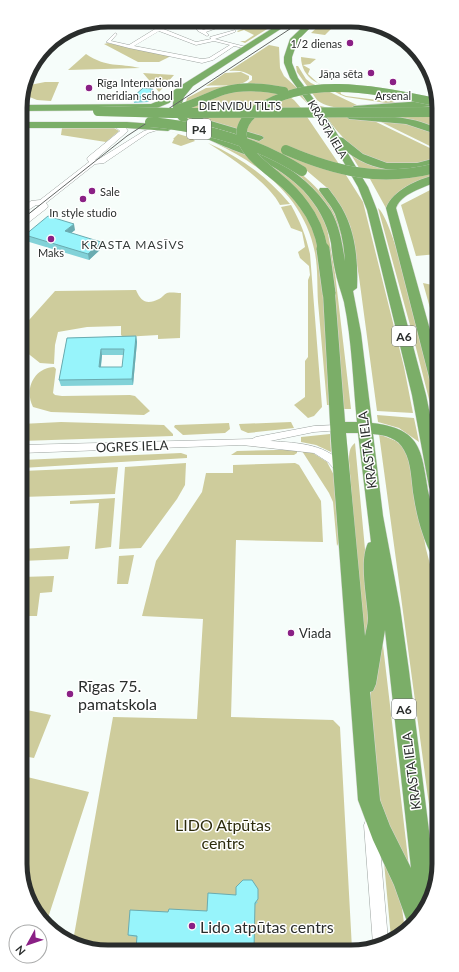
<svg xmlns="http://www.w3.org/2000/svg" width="459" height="972" viewBox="0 0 459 972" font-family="Lato,sans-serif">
	<rect width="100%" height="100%" fill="#f6fdfa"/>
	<path fill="#cecc9c" d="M264,21H280L245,43L240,41H245L254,35L244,30L238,32L237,31Z
		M324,21L345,24L340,28L333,27L325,35L311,33Z
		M108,43L171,56L159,62H138L104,44Z
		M269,45L279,47L280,68L284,76L296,87L308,104L296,92L287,95L294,100L301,108L339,164L363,202L404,367L413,413L377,411L359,277L350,225L338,202L326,187L306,170L299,172C335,201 341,222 347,266H345C344,256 343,246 341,236C332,203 304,174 274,160C261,154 248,149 235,143C214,135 200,132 185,115L195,120L250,133L197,117L186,102L187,98L206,88L246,84L252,80V76C245,71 238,70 229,71Z
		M86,54C107,68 119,63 140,68L68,70Z
		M301,57L316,59L310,64L303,65L310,69L308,74L319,84L338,88L340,89L341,94L346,96L385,101L391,100L396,103H386L346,97L341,95L314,81C306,76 301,67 301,57Z
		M296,66H298L306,79L311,83L361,107C346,108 330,110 317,100L297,72Z
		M241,72L249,76V79C239,89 219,84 206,86L225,73Z
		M143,73L174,75L159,92Z
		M45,82H59L51,101L37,100L22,94L25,86Z
		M436,104V149L379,121L368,109Z
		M317,105L370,119L436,151V175C419,183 392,189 387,210L370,179L361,171L350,153L374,164L419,163C410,164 400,165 391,164C357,161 336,130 317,105Z
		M62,128H114L119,131L106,142L61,135Z
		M168,131L192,138L195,141L181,146L172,143L174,139H173L178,134Z
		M208,143C240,157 267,176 290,204L280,205C269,183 229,156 208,143Z
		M215,143L268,163L290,177L311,197L326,222L335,273L351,409H344L339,352L323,293L330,405H327C324,370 321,336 318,302C317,286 318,269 315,253C305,199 262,165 215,143Z
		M436,187L437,254L416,256L401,205Z
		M291,205C300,221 306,236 310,254L322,407L314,416L308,418L294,405L305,397V361L308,357V280L310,275L309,266L300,258L298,252L305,247L302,232L291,228L281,207Z
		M378,208C396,222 429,374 437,406V415H433L413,336Z
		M423,283L437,286V333Z
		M136,290C141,302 147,305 159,299C162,298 164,294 167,293C171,292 177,293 181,293L180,338L158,339V335L123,337L121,335V326L87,327L58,332L55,345L54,364L40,363L21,348V329L55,291Z
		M54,367L56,369L53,393L55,395L62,396L130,395L135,396L150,411L144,415L51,412L33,407C24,389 34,368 54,367Z
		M377,415L414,418L419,442L399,428L378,422Z
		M61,422L164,425L173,434V436L21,441V424Z
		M291,422L294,428L248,433L241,430L239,424Z
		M229,423L230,429L225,433L183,435L174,427L175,425Z
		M330,434L331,452L316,445L301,442V437Z
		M379,434L396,441L403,447L410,463L426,549L438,595V871Z
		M355,443L371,613L364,646L349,461C349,455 349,447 355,443Z
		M277,450H297V453L294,455H231L237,451Z
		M302,451L313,453L327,462L336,479L340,540L337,546L333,502L329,493Z
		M181,453L187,455V458L22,468V460Z
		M186,463L185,485L177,499L141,548L119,549L125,467Z
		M295,463L299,465L321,501L323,542L236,540L231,717L333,720L340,727L352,949L91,950L73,941L113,717L197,719L203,619L142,616L156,561L202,492L206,473H233V465Z
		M118,467L115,494L22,497V471Z
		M115,498L111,547L95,549L99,503L70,504V501Z
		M70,546L68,559L22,561V549Z
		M134,555L128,584H117L119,556Z
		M54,576L52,592L40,593L37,616H22V577Z
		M380,635L382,637L409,867L380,806L370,698Z
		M22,709L51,715L34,758L23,756Z
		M23,776L89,792L46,924L23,887Z
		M384,862L399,887L405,930L391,938Z"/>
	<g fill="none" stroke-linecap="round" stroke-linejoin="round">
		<defs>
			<path id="minor" d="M151,20H155L156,26L196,42L211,39L210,37L235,30V32L215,39L250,48L248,49L234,46L213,60L202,63L129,48L106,42L115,33L117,34L111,41L129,45L155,29L150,25ZM159,31L196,45L214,41L230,45L209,58L202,59L134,46Z
				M192,21H196L203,30L230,21H236L206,32L209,35L207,36L198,31Z
				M338,425L341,426L343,428L341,430L314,432L270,441C297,443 331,443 346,470L344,473H338L328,462L314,453L242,445L21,453V445L252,439L256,437L314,426Z
				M371,818L376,820L378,825L388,940L375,948L373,944L364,825L366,820Z"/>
			<path id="tertiary" d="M116,123L125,127L128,131L95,160L99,159L144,131L164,125L167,127L148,133L104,163L95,164L46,203L48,206L47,208L24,226H21V220L40,205H36L21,215V209L31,201L40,200L89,162L87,159L88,157L120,131L113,125Z"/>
			<path id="trunk" d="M284,21H293L193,86L184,97L181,106C186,135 250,146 273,159C296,171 317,189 331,211C340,227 342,243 345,261C344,245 341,229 335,214C331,205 324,198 319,190L320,188H328C334,196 341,205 345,214C356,237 358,263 357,288L353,291L361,333L372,423C423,429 421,451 429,495C431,505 436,514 437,524C439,535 438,547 438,558L432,556C423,539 417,517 414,498C411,482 412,463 404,450C398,438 385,435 373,434L383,516L400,607L409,671L435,879L417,922L409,927L394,885L373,840L358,800L331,441L323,293L325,290H333L335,293L345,422H357C353,383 352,341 344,302C341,291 337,281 335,270C333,261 332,252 331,243C327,222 317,205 303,190C292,179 278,169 264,162C244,152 162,131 174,99L169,103L152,110L20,111V105L151,104L163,99L177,88ZM346,433H358L371,542L368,543C359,561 367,597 368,618C368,624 366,630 365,636ZM385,630L411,868L390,826L380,800L370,692L373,691L376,684Z
				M309,21H317L298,40L292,57V63L298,78L325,114L339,137L343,138L363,154L387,163H417L436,158V164C407,175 372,172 347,152L368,187L377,210L426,395L437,449V493L431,491L429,487L412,395L367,210L358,187L316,114L290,78L284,63V57L290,39Z
				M436,100V106L354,112L350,109L354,106Z
				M188,109L204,119L262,136L264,138L259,141L198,123L185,114L184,112Z
				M352,114C380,116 410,115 436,128V134L406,124L349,119L347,117Z
				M20,122H127L168,125L173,128L168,131L127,128H20Z
				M436,175V182C423,188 402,193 396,208L437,355V386L432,384L430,381L386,208C393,190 418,179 436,175Z"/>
		</defs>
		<use href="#minor" stroke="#9da4a1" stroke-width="1"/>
		<use href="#tertiary" stroke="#9da4a1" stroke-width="1"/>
		<use href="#trunk" stroke="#d9d9d9" stroke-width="1"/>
		<use href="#minor" fill="#fff" fill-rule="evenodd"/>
		<use href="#tertiary" fill="#fff" fill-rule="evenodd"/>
		<use href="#trunk" fill="#7bae68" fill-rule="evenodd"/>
		<path stroke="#636765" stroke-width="1" d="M21,220L127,136L302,21"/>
		<defs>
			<path id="trunk-bridge-far2" d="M179,108C194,104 208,96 223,91C243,85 264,87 284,91
				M258,109C309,74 379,91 436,102"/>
			<path id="trunk-bridge-far1" d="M259,108C220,135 255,159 278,178C288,186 297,195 304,205C314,218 320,233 323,250
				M98,111L173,113L436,112
				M150,122C205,127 255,141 302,171
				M286,150C337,172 381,182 436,168"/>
			<path id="trunk-bridge" d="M323,249L329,293"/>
		</defs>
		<use href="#trunk-bridge-far2" stroke="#d9d9d9" stroke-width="8" stroke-linecap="butt"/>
		<use href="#trunk-bridge-far1" stroke="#d9d9d9" stroke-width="10" stroke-linecap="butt"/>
		<use href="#trunk-bridge" stroke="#d9d9d9" stroke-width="14" stroke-linecap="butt"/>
		<use href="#trunk-bridge-far2" stroke="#7bae68" stroke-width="8"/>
		<use href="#trunk-bridge-far1" stroke="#7bae68" stroke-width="10"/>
		<use href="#trunk-bridge" stroke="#7bae68" stroke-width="13"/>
	</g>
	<path fill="#82d2d8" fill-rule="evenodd" d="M154,95L148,102L134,103L133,97Z
		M75,230L71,233L102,248L89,260L26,241L25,235Z
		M136,336L137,342L133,385L61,386L59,380L67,338ZM102,355H124L122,367H101Z
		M236,895L258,902L255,905L137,937L130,936L128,935L168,912L207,911Z"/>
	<path fill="#6aabb0" d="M153,89L154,95L148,102V96Z
		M74,224L75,230L66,237L65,231Z
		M101,242L102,248L89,260L88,254Z
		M136,336L137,342L133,385L132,379Z
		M101,349L102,355L100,373L99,367Z"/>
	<path fill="#97f4fb" stroke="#6aabb0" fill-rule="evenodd" d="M143,88L153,89L148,96L133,97Z
		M48,216L74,224L65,231L101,242L88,254L25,235Z
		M136,336L132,379L59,380L67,338ZM101,349H124L122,367H99Z
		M243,880H252L258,889V899L255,903L254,950H136L137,936L128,935L130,910L168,912L169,909L207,911L208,893L236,895V887Z"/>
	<g fill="#8a2085" stroke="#fff" stroke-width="1.5">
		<circle cx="350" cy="43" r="4"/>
		<circle cx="371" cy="73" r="4"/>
		<circle cx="393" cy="82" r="4"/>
		<circle cx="89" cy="88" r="4"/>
		<circle cx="92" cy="191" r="4"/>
		<circle cx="83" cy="199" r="4"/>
		<circle cx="51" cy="239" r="4"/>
		<circle cx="291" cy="633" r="4"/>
		<circle cx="70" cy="694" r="4"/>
		<circle cx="192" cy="926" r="4"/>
	</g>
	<g text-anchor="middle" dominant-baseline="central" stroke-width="3" stroke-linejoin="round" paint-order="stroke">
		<g font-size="11" fill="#2a2d2c" stroke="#fff">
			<text x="342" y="43" text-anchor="end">1/2 dienas</text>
			<text x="363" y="73" text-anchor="end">Jāņa sēta</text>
			<text x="97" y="82" text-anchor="start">Rīga International<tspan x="97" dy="13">meridian school</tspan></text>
			<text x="393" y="95">Arsenal</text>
			<text x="100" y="191" text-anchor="start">Sale</text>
			<text x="83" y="212">In style studio</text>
			<text x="51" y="252">Maks</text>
		</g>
		<g font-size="11" fill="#2a2d2c" stroke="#fff">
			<text x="240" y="105">DIENVIDU TILTS</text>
			<text transform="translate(328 129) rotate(59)">KRASTA IELA</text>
		</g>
		<g fill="#fff" stroke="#6a6c6b" stroke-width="1">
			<rect x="187" y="119" width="24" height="20" rx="3"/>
			<rect x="392" y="326" width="24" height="20" rx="3"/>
			<rect x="392" y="699" width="24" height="20" rx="3"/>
		</g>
		<g font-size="12" font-weight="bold" fill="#2a2d2c">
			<text x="199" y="129">P4</text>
			<text x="404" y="336">A6</text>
			<text x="404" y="709">A6</text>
		</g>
		<g font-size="12" letter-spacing="1" fill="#353b39" stroke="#fff">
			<text x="133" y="244">KRASTA MASĪVS</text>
		</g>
		<g font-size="13" fill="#2a2d2c" stroke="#fff">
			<text transform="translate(132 446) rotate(-2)">OGRES IELA</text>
			<text transform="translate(367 450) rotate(-97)">KRASTA IELA</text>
			<text transform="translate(411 771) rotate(-97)">KRASTA IELA</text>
		</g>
		<g font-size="13" fill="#2a2d2c" stroke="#fff" text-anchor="start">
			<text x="299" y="633">Viada</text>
		</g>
		<g font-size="16" fill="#2a2d2c" stroke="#fff" text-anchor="start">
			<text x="78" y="685">Rīgas 75.<tspan x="78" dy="18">pamatskola</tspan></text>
			<text x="200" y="926">Lido atpūtas centrs</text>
		</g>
		<g font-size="16" fill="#2c2b0c" stroke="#fff">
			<text x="223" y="824">LIDO Atpūtas<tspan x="223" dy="18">centrs</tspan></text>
		</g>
	</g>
	<path d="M0 0H459V972H0ZM108 27H351A81 81 0 0 1 432 108V864A81 81 0 0 1 351 945H108A81 81 0 0 1 27 864V108A81 81 0 0 1 108 27Z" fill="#fff" fill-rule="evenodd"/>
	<path fill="none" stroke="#2a2d2c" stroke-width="5" d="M108 27H351A81 81 0 0 1 432 108V864A81 81 0 0 1 351 945H108A81 81 0 0 1 27 864V108A81 81 0 0 1 108 27Z"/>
	<g transform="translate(28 944) rotate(230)"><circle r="19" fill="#ffffff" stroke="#aaabab"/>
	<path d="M0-3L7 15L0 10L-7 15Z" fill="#8a2085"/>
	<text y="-6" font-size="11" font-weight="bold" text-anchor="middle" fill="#2a2d2c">N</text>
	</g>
</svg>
